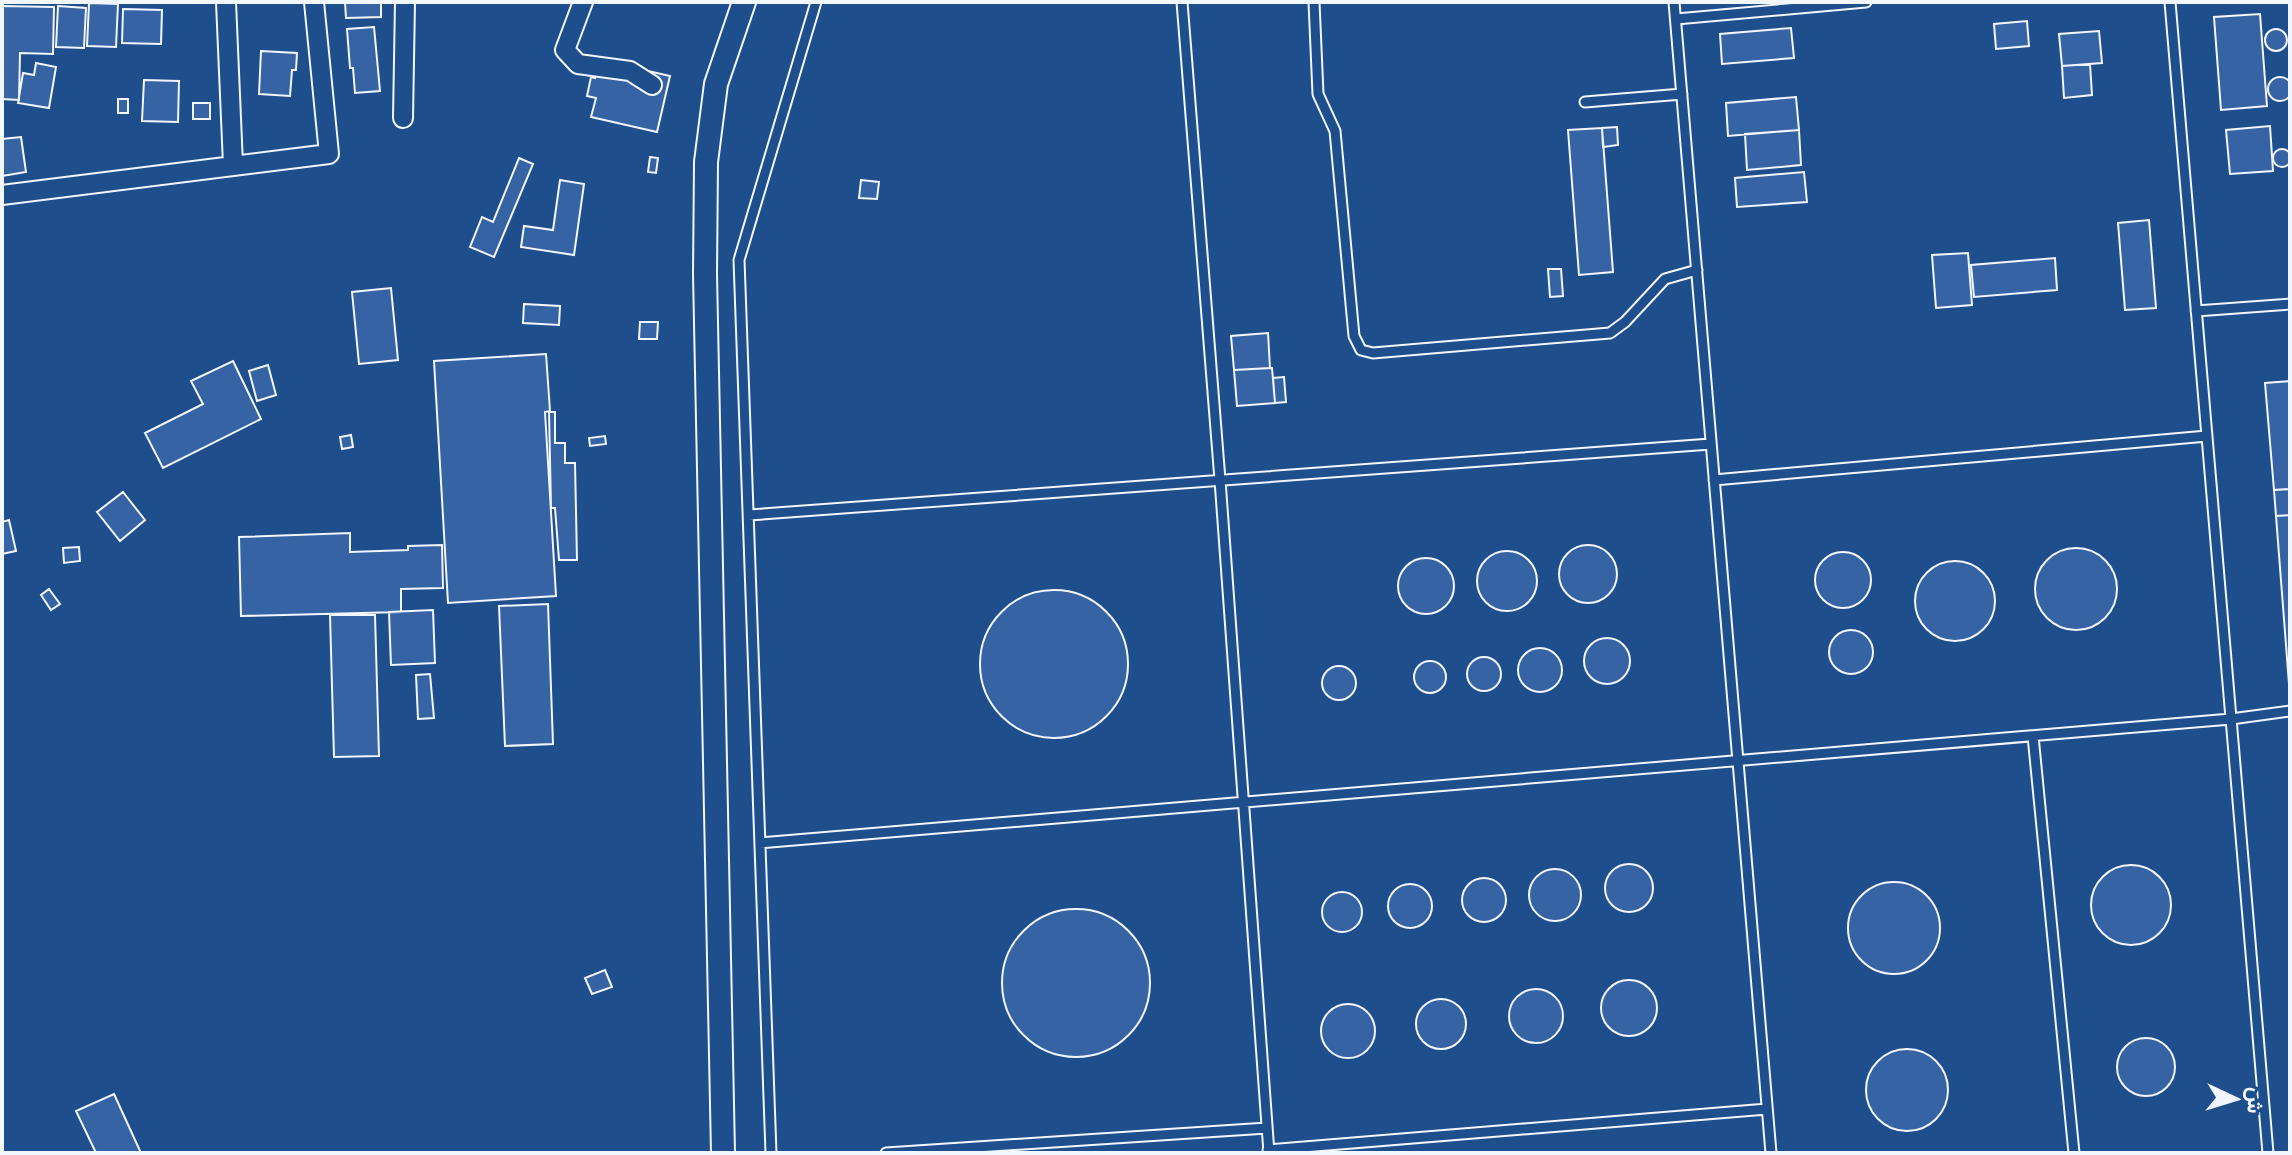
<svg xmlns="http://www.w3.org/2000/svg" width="2292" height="1155" viewBox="0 0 2292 1155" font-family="Inter,Vazirmatn,sans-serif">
	<rect width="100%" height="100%" fill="#1f4e8c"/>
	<path fill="#3563a3" stroke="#f2f6ff" stroke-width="2" d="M345,2H381V17L346,18Z
		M89,3L118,4L116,47L87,46Z
		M2,6L54,7L53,54L20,53L19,100L2,99Z
		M58,6L86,8L84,48L56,47Z
		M123,9L162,10L161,44L122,43Z
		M2260,14L2267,106L2221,110L2214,17Z
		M2027,21L2029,46L1996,49L1994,24Z
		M374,27L380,91L355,93L353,68H350L347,29Z
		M1791,28L1794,58L1722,64L1720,34Z
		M2265 40a11 11 0 1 1 22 0a11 11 0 1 1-22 0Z
		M2099,31L2102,63L2062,66L2059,34Z
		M261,51L297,53L296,70H292L290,96L259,94Z
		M600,60L670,76L657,132L591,117L596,98L587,96L591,77L595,78Z
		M36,63L56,67L49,108L18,103L23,73L34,75Z
		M2090,64L2092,95L2064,98L2062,66Z
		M2268 89a12 12 0 1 1 24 0a12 12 0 1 1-24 0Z
		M144,80L179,81L178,122L142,121Z
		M1796,97L1799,130L1728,136L1726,103Z
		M118,99H128V113H118Z
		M193,103H210V119H193Z
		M2270,126L2273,171L2230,174L2226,130Z
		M1617,127L1618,145L1603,147L1602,128Z
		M1602,128L1613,272L1579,275L1568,130Z
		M1799,130L1801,165L1747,170L1745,134Z
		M21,137L26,172L2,176V139Z
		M2273 158a9 9 0 1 1 18 0a9 9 0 1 1-18 0Z
		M650,157L658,158L656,173L648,172Z
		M519,158L533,164L494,257L470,247L482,217L493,222Z
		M1804,172L1807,202L1737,207L1735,178Z
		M560,180L584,184L574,255L521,247L524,226L553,230Z
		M861,180L879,182L877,199L859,198Z
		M2149,220L2156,308L2125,310L2118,223Z
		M1968,253L1972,305L1936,308L1932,255Z
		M2055,258L2057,290L1974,297L1971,265Z
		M1548,269H1561L1563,296L1550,297Z
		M391,288L398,360L359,364L352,292Z
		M524,304L560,306L559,325L523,323Z
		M640,322H658L657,339H639Z
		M1268,333L1270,368L1234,370L1231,336Z
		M546,354L550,411L545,412L556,596L448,603L434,361Z
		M233,361L261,419L163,468L145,433L203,404L191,381Z
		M268,365L276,395L257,401L249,371Z
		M1272,368L1275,403L1237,406L1234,370Z
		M1284,377L1286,402L1275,403L1273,378Z
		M2290,381V489L2274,490L2265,383Z
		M549,412H555V443H565V463H575L577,560H559L555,508H551Z
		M351,435L353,447L342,449L340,437Z
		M605,436L606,444L590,446L589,438Z
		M2290,489V515L2276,516L2274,490Z
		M123,492L145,520L120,541L97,512Z
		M2290,515V697L2276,516Z
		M9,520L16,551L2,554V522Z
		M350,533V552L408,550V546L442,545L443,588L401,589V612L241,616L239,537Z
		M1559 574a29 29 0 1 1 58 0a29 29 0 1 1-58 0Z
		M79,547L80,561L64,563L63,548Z
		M2035 589a41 41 0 1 1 82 0a41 41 0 1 1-82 0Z
		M1477 581a30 30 0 1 1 60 0a30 30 0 1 1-60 0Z
		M1815 580a28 28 0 1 1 56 0a28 28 0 1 1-56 0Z
		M1398 586a28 28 0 1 1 56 0a28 28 0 1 1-56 0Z
		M1915 601a40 40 0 1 1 80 0a40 40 0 1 1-80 0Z
		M49,589L60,604L51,610L41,595Z
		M980 664a74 74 0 1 1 148 0a74 74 0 1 1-148 0Z
		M548,604L553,744L505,746L499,606Z
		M433,610L435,663L391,665L389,612Z
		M330,615H375L379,756L334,757Z
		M1829 652a22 22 0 1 1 44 0a22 22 0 1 1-44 0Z
		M1584 661a23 23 0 1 1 46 0a23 23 0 1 1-46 0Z
		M1518 670a22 22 0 1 1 44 0a22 22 0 1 1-44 0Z
		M1467 674a17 17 0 1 1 34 0a17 17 0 1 1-34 0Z
		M1414 677a16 16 0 1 1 32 0a16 16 0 1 1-32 0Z
		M1322 683a17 17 0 1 1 34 0a17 17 0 1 1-34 0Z
		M430,674L434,718L418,719L416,675Z
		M1605 888a24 24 0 1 1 48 0a24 24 0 1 1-48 0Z
		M2091 905a40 40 0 1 1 80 0a40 40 0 1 1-80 0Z
		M1529 895a26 26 0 1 1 52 0a26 26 0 1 1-52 0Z
		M1462 900a22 22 0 1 1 44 0a22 22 0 1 1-44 0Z
		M1848 928a46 46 0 1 1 92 0a46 46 0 1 1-92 0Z
		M1388 906a22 22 0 1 1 44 0a22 22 0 1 1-44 0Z
		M1322 912a20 20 0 1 1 40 0a20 20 0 1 1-40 0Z
		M1002 983a74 74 0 1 1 148 0a74 74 0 1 1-148 0Z
		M605,970L612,987L592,994L585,978Z
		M1601 1008a28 28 0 1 1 56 0a28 28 0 1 1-56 0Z
		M1509 1016a27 27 0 1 1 54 0a27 27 0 1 1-54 0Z
		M1416 1024a25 25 0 1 1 50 0a25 25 0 1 1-50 0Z
		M1321 1031a27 27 0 1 1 54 0a27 27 0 1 1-54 0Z
		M2117 1067a29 29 0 1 1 58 0a29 29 0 1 1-58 0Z
		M1866 1090a41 41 0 1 1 82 0a41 41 0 1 1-82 0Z
		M114,1094L141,1153H96L76,1111Z"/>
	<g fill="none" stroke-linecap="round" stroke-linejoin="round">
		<defs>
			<path id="service" d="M1182,2L1220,480L1269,1153
				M1314,2L1318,94L1335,131L1354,336L1361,350L1373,353L1610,333L1625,322L1665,279L1697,270
				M1674,2L1771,1153
				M2170,2L2268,1153
				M1676,19L1866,2
				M1585,102L1682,94
				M2196,311L2290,304
				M1714,480L2207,436
				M749,515L1711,444
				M2033,736L2074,1153
				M760,843L2231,719L2290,711
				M1268,1150L1767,1109
				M771,1153L739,260L816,2
				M886,1153L1267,1128"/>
			<path id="minor" d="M226,2L233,165
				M583,2L565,50L578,64L630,71L652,85
				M403,118L405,2
				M2,195L329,154L314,2"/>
			<path id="tertiary" d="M723,1153L705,274L706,162L716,84L744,2"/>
		</defs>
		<use href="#service" stroke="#f2f6ff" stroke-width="13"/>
		<use href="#minor" stroke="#f2f6ff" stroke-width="22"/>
		<use href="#tertiary" stroke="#f2f6ff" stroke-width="26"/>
		<use href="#service" stroke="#1f4e8c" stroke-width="9"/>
		<use href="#minor" stroke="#1f4e8c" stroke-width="18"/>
		<use href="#tertiary" stroke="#1f4e8c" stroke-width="22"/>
	</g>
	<rect width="2292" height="1155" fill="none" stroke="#f2f6ff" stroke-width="8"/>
	<g transform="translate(2236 1099) rotate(94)" stroke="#1f4e8c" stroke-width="6" paint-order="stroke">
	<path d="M0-6L14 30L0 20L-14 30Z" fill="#f2f6ff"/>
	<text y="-12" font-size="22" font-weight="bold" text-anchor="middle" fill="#f2f6ff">ش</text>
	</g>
</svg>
